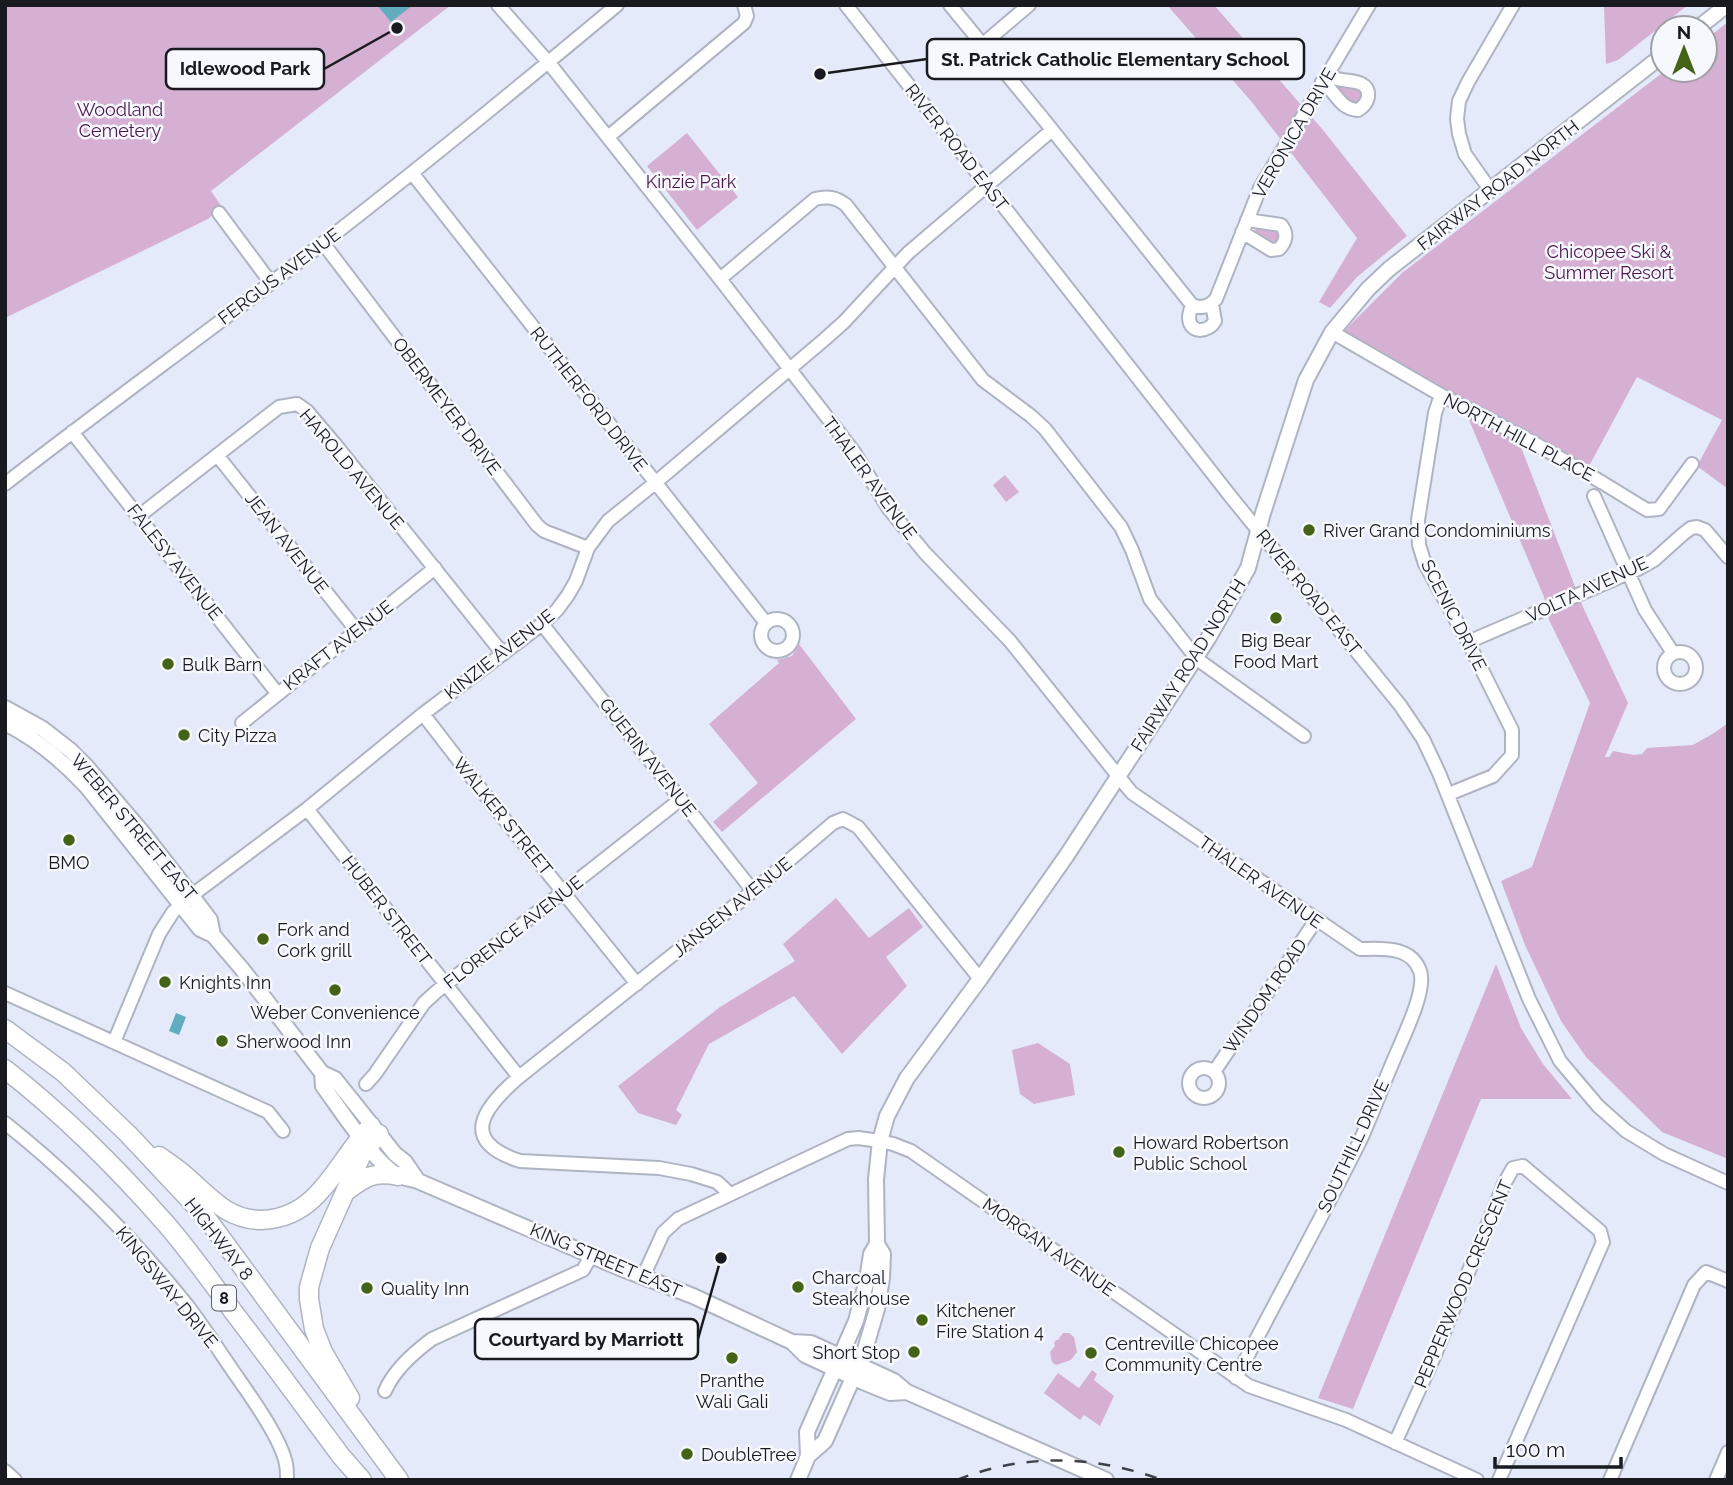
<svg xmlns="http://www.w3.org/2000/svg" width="1733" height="1485" viewBox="0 0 1733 1485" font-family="Raleway,sans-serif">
	<rect width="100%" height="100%" fill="#e5eafa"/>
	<path fill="#d5b0d3" d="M5,5H451L211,191L222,207L208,219L5,318Z
		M1167,5H1214L1323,130L1407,236L1357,277L1330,308L1319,302L1357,238L1251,101Z
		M1604,5H1688L1618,60L1606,64Z
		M1728,22V489L1697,466L1722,420L1637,377L1588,468L1439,388L1343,332L1402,273L1666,70H1705V40Z
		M1338,85L1357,86L1363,92L1362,100L1357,104L1346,101L1337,86Z
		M687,133L738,197L697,230L647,166Z
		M1257,225L1272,226L1281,233L1278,243L1271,246L1254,235Z
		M1466,413L1519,442L1583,607L1628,703L1605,757H1609L1613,751L1634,755L1642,754L1647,748L1693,745L1714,733L1728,723V1159L1662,1132L1586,1057L1561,1021L1525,945L1501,881L1532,867L1590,703L1549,620L1544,597Z
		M1005,475L1019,492L1006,502L993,485Z
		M799,644L856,719L722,832L713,822L758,783L709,724L779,663L777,660L792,656Z
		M836,898L869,938L909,908L923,927L886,957L907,986L842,1054L794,996L709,1044L676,1110L682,1115L676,1125L638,1113L618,1086L720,1007L795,961L783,944Z
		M1496,964L1521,1028L1543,1064L1572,1099H1481L1353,1409L1318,1398Z
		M1038,1043L1070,1064L1075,1095L1034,1104L1020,1094L1012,1050Z
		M1063,1333H1069L1074,1337L1077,1352L1071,1360L1056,1365L1052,1362L1050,1352L1055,1346L1054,1343L1056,1340H1058Z
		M1092,1370L1097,1374L1094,1380L1114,1396L1100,1426L1084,1415L1080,1420L1044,1393L1058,1373L1079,1388Z"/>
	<path fill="#61adbf" d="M377,5H413L391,22Z
		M176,1013L186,1017L179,1035L169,1031Z"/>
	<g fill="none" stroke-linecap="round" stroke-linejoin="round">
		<defs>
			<path id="minor" d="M498,5L549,63L720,279L854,452L889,509L925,553L1010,641L1127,787L1132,793L1360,949C1381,949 1411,945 1420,971C1427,990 1403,1037 1395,1057C1383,1084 1373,1113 1360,1141C1320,1221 1277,1299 1236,1378
				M846,5L1231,497L1400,705L1423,739L1439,773L1529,999L1560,1061L1598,1106L1626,1131L1664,1154L1728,1183
				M950,5L1045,121L1192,305C1201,309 1209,307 1216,299L1260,188L1369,5
				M983,44L1029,5
				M1322,82C1336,91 1339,109 1358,110C1363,107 1367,103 1368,97C1370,79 1348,82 1337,79C1333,78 1330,76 1327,74
				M608,137L744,23L747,16L744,5
				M412,173L766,623
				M1491,191L1465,154L1459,134L1457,119L1459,101L1468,82L1513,5
				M219,213L271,283
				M1242,232L1271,250L1279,249C1286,242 1288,233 1281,225L1247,220
				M323,243L537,525L544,531L588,548
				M720,279L815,199C827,196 836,197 846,205L983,380L1031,416L1045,429L1121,527L1132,550L1150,599L1197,659L1304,736
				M1192,305C1191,306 1189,316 1189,317C1189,334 1208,333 1215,321L1212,304
				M1332,332L1441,395L1529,440L1603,483L1647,510L1659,509L1692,464
				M1441,395L1435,413L1418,520L1419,545L1425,564L1468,642L1512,730V755L1493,776L1449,794
				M72,432L277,693
				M217,455L357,631
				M5,484C110,402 218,325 323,243C422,166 520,86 617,5
				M1594,496L1645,610L1673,653
				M139,516L279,407L297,404L307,411L339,449L503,654
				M761 635a16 16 0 1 1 32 0a16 16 0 1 1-32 0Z
				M542,624L753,891
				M1468,642L1638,569L1654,560L1683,534L1691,528L1697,527L1705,530L1728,557
				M1664 668a16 16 0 1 1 32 0a16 16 0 1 1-32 0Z
				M423,714L493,805L637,984
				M242,723L435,568
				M307,809L519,1077
				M5,993L268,1112L283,1131
				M114,1042L159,934L173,912L199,890L307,809L423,714L542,624L557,610L568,595L576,581L588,548L608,521L655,483L825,339L844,322L908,253L1052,130
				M1189 1083a15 15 0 1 1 30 0a15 15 0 1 1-30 0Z
				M1214,1072L1316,920
				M366,1084L375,1074L424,1003L436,992L681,799
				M5,1123C73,1177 133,1238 187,1305C203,1326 218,1349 233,1371C249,1394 281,1438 286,1464C287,1469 287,1475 287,1480
				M730,1194L717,1182L691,1174L659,1168L520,1161C458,1141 483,1108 519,1077L753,891L833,823L843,819L858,827L980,979
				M643,1277L663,1233L678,1219L848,1139L858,1138L880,1141L893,1144L911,1151L1249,1386L1346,1420L1477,1480
				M385,1391C394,1370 413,1353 432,1339L583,1270L591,1256
				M1395,1443L1434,1357L1504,1184L1513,1168L1523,1166L1600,1231L1603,1242L1499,1480
				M5,1471L15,1480
				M1610,1480L1694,1285L1706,1272L1728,1281
				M1716,1480L1728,1452"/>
			<path id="major" d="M1698,28L1727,5
				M5,708L43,729L70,750L86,766L143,833L192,896L210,920L213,935
				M5,723C37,739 63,761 87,787L200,929L213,935L242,969L322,1073L335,1079L395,1154L405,1162L418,1181
				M322,1073L323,1086C340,1109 374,1162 397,1175C403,1178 412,1179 418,1181L620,1268L693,1296L792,1342L811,1343L894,1381L907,1392L1106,1480
				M792,1342L805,1355L863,1382L890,1393L907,1392
				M808,1456L807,1432L856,1321L867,1280L871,1254L877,1244
				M798,1480L808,1456L825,1441L864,1353L877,1309L882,1278L883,1254L877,1244L876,1179L880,1141L887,1116L907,1078L980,979L1067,855L1209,637L1248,568L1263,513L1306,380L1332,332L1368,289L1389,269L1663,55"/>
			<path id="highway" d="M5,1029L63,1072L128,1134L205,1216L399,1480
				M5,1069C64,1115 118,1169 167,1225C191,1253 213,1284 235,1314C271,1361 306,1409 341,1456L362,1480
				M159,1156C166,1161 174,1166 181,1172C196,1184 209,1199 226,1210C260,1230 298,1218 322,1189C340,1169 352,1145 371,1126
				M345,1192C365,1177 373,1171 398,1176
				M350,1398L323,1352L314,1329L309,1299V1287L320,1248L362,1154L379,1134"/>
		</defs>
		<use href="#minor" stroke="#afb4c3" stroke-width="16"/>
		<use href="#major" stroke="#afb4c3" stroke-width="18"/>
		<use href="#highway" stroke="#afb4c3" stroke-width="21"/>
		<use href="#minor" stroke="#fff" stroke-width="12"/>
		<use href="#major" stroke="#fff" stroke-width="14"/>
		<use href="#highway" stroke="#fff" stroke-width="18"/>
		<path stroke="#3f4148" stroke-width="2.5" stroke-dasharray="12 12" stroke-linecap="butt" d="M957,1480C1023,1453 1095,1455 1162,1480"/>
	</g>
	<g fill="#446317" stroke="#f6f8fe" stroke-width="2.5">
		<circle cx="1309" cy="530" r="7"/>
		<circle cx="1276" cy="618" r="7"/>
		<circle cx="168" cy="664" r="7"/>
		<circle cx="184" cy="735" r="7"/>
		<circle cx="69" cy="840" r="7"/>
		<circle cx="263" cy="939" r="7"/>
		<circle cx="165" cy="982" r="7"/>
		<circle cx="335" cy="990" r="7"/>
		<circle cx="222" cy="1041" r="7"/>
		<circle cx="1119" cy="1152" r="7"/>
		<circle cx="798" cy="1287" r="7"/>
		<circle cx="367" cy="1288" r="7"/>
		<circle cx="922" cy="1320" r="7"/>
		<circle cx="914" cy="1352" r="7"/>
		<circle cx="1091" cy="1353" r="7"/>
		<circle cx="732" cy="1358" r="7"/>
		<circle cx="687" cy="1454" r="7"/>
	</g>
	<g text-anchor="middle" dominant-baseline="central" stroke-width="5" stroke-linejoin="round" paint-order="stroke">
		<rect fill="#f6f8fe" stroke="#5b5d62" stroke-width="2" x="212" y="1285.5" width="24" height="25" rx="5"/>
		<g font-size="16" font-weight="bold" fill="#181a1f">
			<text x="224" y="1298">8</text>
		</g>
		<g font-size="18" fill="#4c164c" stroke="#f6f8fe">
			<text x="120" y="109">Woodland<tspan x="120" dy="21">Cemetery</tspan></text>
			<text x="691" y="181">Kinzie Park</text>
			<text x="1609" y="251">Chicopee Ski &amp;<tspan x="1609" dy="21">Summer Resort</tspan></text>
		</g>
		<g font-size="18" fill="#181a1f" stroke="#f6f8fe">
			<text transform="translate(1294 133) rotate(-60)">VERONICA DRIVE</text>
			<text transform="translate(957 147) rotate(52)">RIVER ROAD EAST</text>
			<text transform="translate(1498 185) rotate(-38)">FAIRWAY ROAD NORTH</text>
			<text transform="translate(279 276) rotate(-37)">FERGUS AVENUE</text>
			<text transform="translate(589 399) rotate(52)">RUTHERFORD DRIVE</text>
			<text transform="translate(447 406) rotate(53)">OBERMEYER DRIVE</text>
			<text transform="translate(1519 437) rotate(28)">NORTH HILL PLACE</text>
			<text transform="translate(352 469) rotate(50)">HAROLD AVENUE</text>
			<text transform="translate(870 478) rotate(54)">THALER AVENUE</text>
			<text transform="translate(287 543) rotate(52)">JEAN AVENUE</text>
			<text transform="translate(175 562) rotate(52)">FALESY AVENUE</text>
			<text transform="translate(1587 589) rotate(-25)">VOLTA AVENUE</text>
			<text transform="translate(1309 592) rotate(51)">RIVER ROAD EAST</text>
			<text transform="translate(1454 615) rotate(63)">SCENIC DRIVE</text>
			<text transform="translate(338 645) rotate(-38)">KRAFT AVENUE</text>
			<text transform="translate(499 654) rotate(-38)">KINZIE AVENUE</text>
			<text transform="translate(1188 665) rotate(-58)">FAIRWAY ROAD NORTH</text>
			<text transform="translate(648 757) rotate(52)">GUERIN AVENUE</text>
			<text transform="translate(503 816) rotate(51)">WALKER STREET</text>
			<text transform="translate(134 827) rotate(50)">WEBER STREET EAST</text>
			<text transform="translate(1261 882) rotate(35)">THALER AVENUE</text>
			<text transform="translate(732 907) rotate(-39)">JANSEN AVENUE</text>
			<text transform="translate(387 910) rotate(52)">HUBER STREET</text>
			<text transform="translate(513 932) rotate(-38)">FLORENCE AVENUE</text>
			<text transform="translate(1265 996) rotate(-56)">WINDOM ROAD</text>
			<text transform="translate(1353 1146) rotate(-65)">SOUTHILL DRIVE</text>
			<text transform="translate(219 1239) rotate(52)">HIGHWAY 8</text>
			<text transform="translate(1049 1247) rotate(35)">MORGAN AVENUE</text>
			<text transform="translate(606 1260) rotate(23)">KING STREET EAST</text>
			<text transform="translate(1463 1284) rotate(-67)">PEPPERWOOD CRESCENT</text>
			<text transform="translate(167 1287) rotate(51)">KINGSWAY DRIVE</text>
		</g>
		<g font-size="18" fill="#181a1f" stroke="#f6f8fe" text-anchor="start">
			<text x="1323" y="530">River Grand Condominiums</text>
			<text x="1276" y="640" text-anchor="middle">Big Bear<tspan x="1276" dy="21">Food Mart</tspan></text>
			<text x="182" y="664">Bulk Barn</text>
			<text x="198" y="735">City Pizza</text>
			<text x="69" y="862" text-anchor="middle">BMO</text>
			<text x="277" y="929">Fork and<tspan x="277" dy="21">Cork grill</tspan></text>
			<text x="179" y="982">Knights Inn</text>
			<text x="335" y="1012" text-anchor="middle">Weber Convenience</text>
			<text x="236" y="1041">Sherwood Inn</text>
			<text x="1133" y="1142">Howard Robertson<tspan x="1133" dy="21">Public School</tspan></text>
			<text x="812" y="1277">Charcoal<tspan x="812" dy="21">Steakhouse</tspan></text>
			<text x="381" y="1288">Quality Inn</text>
			<text x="936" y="1310">Kitchener<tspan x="936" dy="21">Fire Station 4</tspan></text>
			<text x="1105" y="1343">Centreville Chicopee<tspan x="1105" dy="21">Community Centre</tspan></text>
			<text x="900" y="1352" text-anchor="end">Short Stop</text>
			<text x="732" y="1380" text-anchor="middle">Pranthe<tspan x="732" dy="21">Wali Gali</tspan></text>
			<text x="701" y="1454">DoubleTree</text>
		</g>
	</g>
	<path fill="none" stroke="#181a1f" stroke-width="2.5" d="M820 74L927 59M397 28L324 69M721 1258L698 1339"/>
	<g fill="#181a1f" stroke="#f6f8fe" stroke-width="2.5">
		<circle cx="820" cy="74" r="7"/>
		<circle cx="397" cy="28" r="7"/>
		<circle cx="721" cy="1258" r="7"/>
	</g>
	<g fill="#f6f8fe" stroke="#181a1f" stroke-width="2.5">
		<rect x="927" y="39" width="377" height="40" rx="7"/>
		<rect x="166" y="49" width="158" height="40" rx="7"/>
		<rect x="475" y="1319" width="223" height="40" rx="7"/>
	</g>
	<g font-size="19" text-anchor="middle" font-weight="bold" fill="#181a1f">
		<text x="1115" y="66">St. Patrick Catholic Elementary School</text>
		<text x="245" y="75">Idlewood Park</text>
		<text x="586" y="1346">Courtyard by Marriott</text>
	</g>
	<rect width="1733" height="1485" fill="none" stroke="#181a1f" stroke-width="14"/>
	<g transform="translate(1684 49)"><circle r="33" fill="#f6f8fe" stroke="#9d9fa5" stroke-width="2"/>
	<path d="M0-5L12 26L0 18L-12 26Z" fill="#446317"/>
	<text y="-10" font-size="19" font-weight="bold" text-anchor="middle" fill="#181a1f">N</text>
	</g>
	<path d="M1495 1457v10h126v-10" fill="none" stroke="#181a1f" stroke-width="3.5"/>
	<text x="1506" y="1457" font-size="21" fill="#181a1f" stroke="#f6f8fe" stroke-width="5" paint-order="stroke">100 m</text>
</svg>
